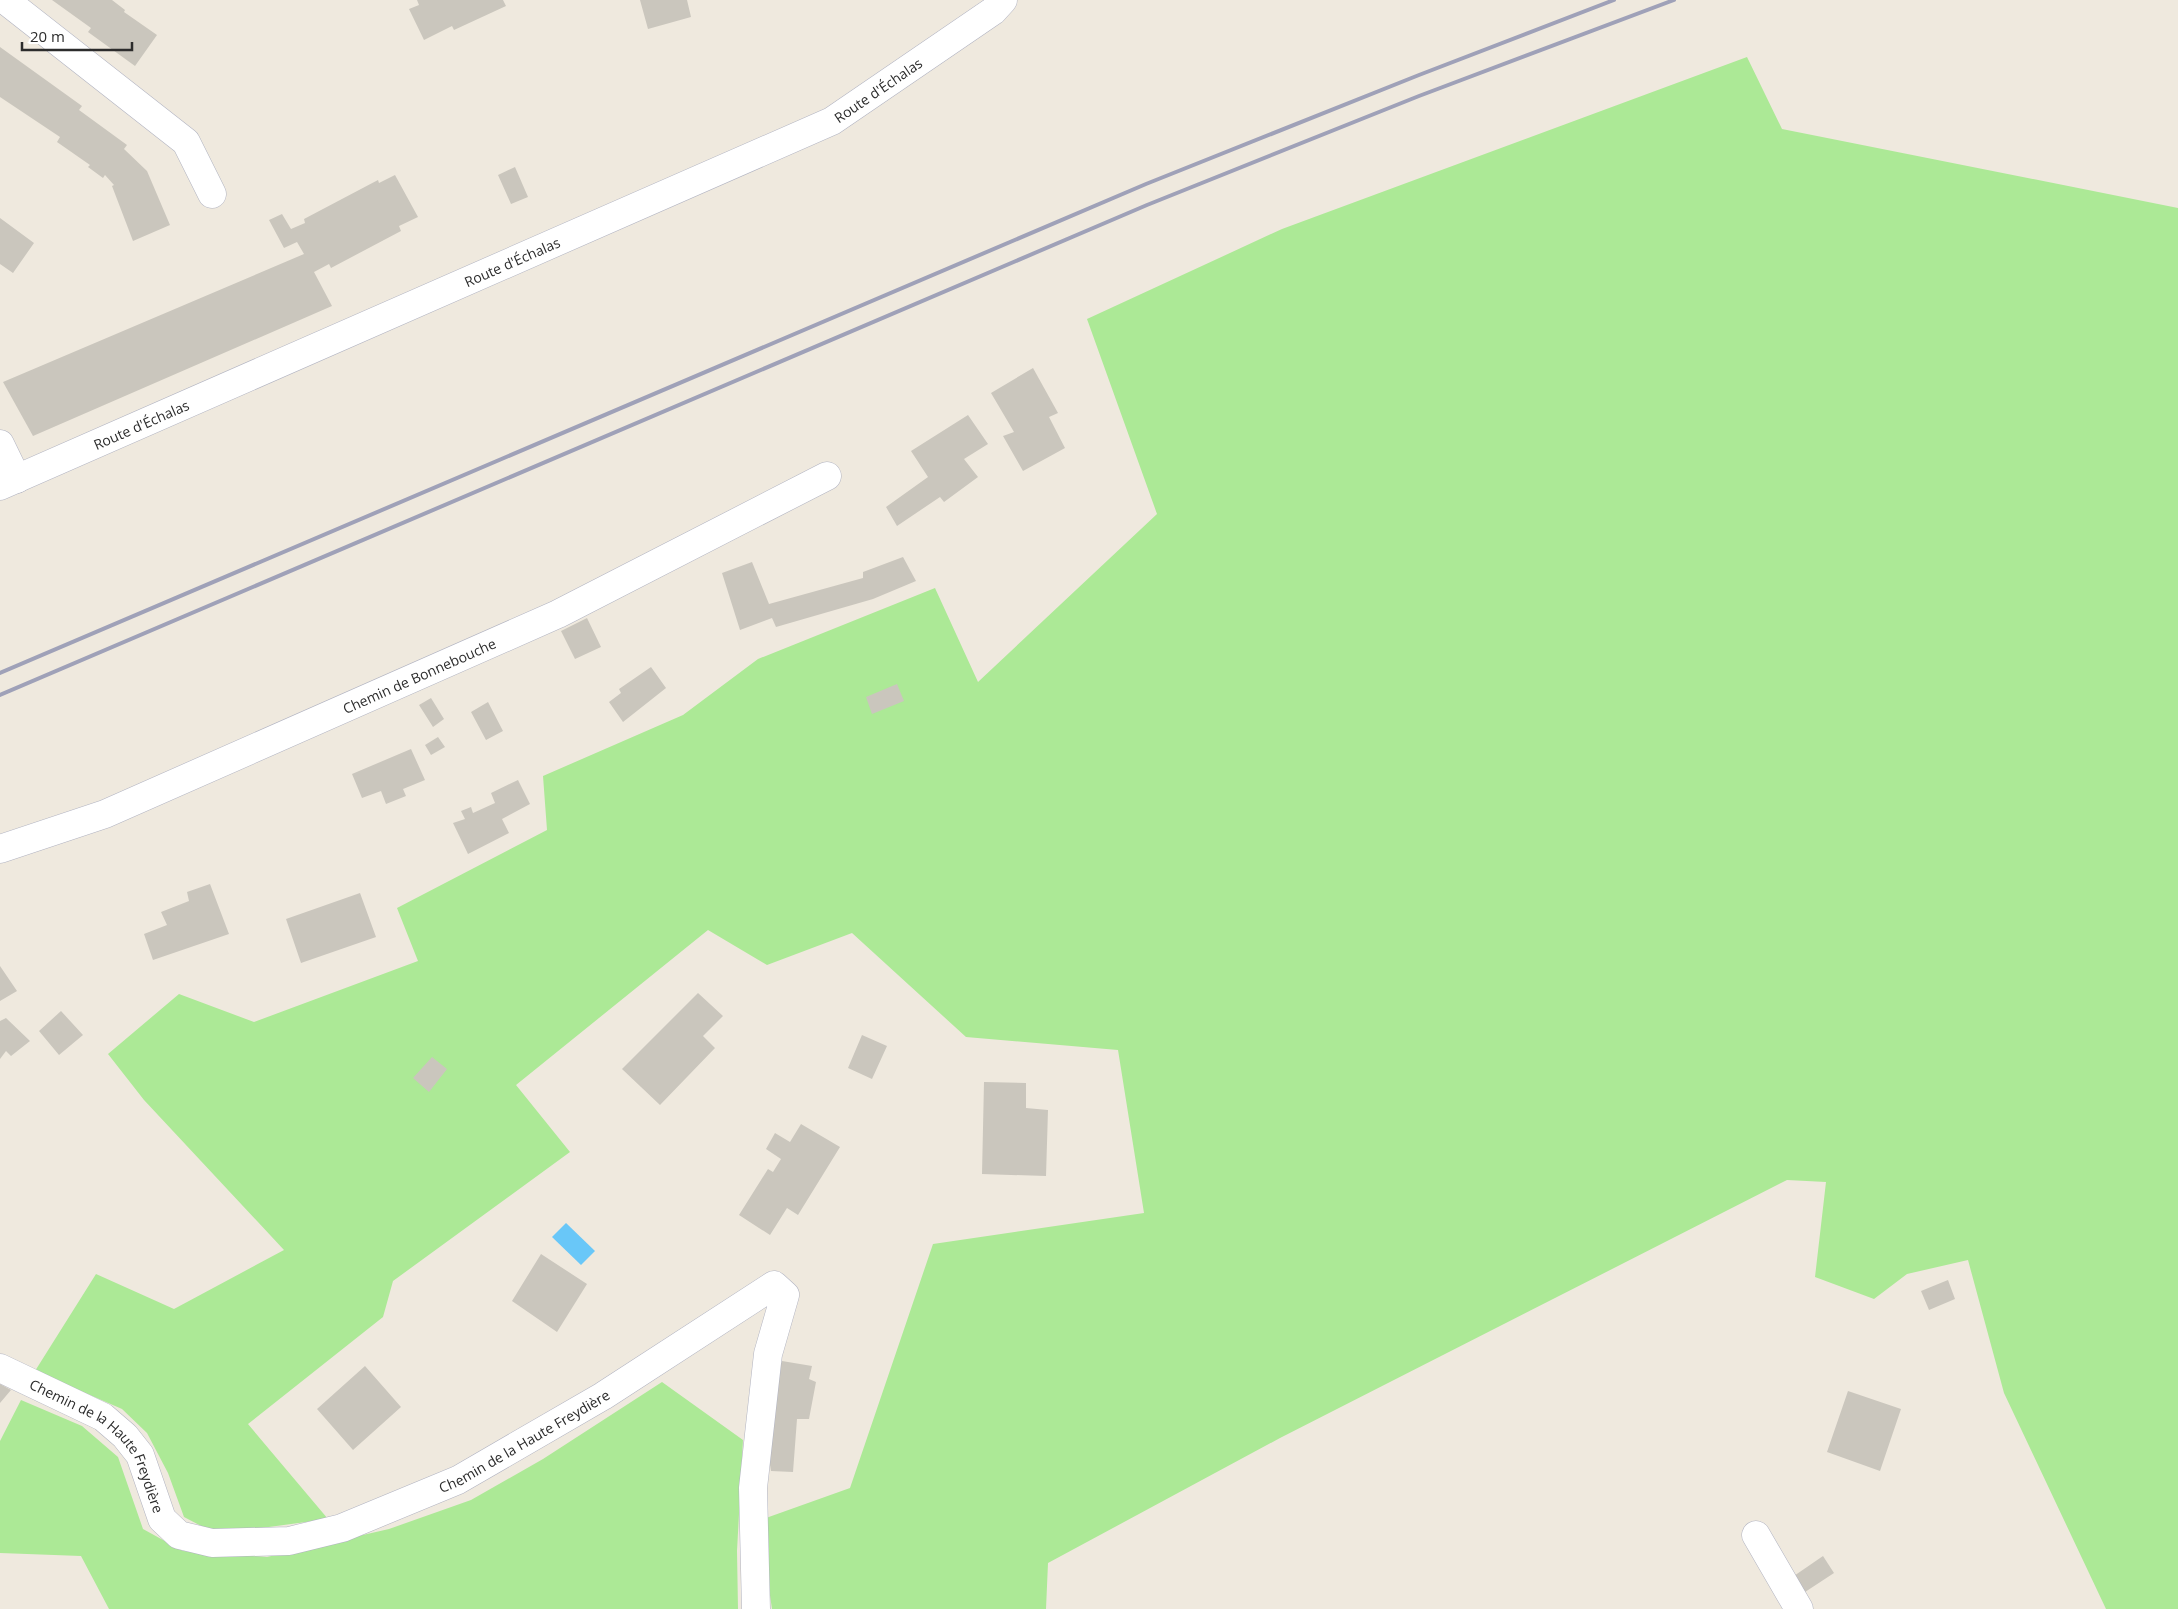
<svg xmlns="http://www.w3.org/2000/svg" width="2178" height="1609" viewBox="0 0 2178 1609" font-family="'Open Sans',sans-serif">
	<rect width="100%" height="100%" fill="#efe9de"/>
	<path fill="#ace996" d="M1747,57L1782,129L2178,208V1609H2106L2004,1393L1968,1260L1907,1274L1874,1299L1815,1277L1826,1182L1787,1180L1280,1438L1048,1563L1046,1609H772L768,1582L766,1518L850,1488L933,1244L1144,1213L1118,1050L966,1037L852,933L767,965L708,930L516,1085L570,1152L393,1281L383,1317L248,1424L328,1519L247,1530L207,1529L184,1517L168,1473L147,1433L122,1409L35,1371L96,1274L174,1309L284,1250L144,1100L108,1054L179,994L254,1022L418,961L397,908L547,830L543,776L683,715L758,659L935,588L978,682L1157,514L1087,319L1282,229Z
		M662,1382L743,1440L737,1551L738,1609H109L81,1556L0,1553V1441L21,1400L82,1426L118,1457L143,1529L183,1551L267,1557L389,1529L471,1500L543,1459Z"/>
	<path fill="#69c7f8" d="M566,1223L595,1251L581,1265L552,1237Z"/>
	<path fill="#cac6bd" d="M52,0H112L125,10L124,12L157,35L135,66L88,32L91,28Z
		M417,0H503L506,6L454,30L452,26L424,40L409,9L419,5Z
		M640,0H687L691,17L648,29Z
		M0,47L82,106L79,110L127,145L124,149L147,171L170,225L133,241L112,186L114,185L105,175L103,178L88,167L90,165L57,142L60,137L0,97Z
		M515,167L528,197L511,204L498,175Z
		M395,175L418,217L399,226L401,231L331,268L329,264L314,272L332,306L33,436L3,382L304,254L297,242L284,248L269,220L282,214L291,229L305,223L304,219L378,180L379,183Z
		M0,218L34,243L13,273L0,264Z
		M1033,368L1058,413L1049,417L1065,448L1023,471L1003,436L1014,432L991,393Z
		M968,415L988,444L964,459L978,477L944,502L940,497L897,526L886,507L928,477L911,451Z
		M903,557L916,581L873,599L776,627L772,618L740,630L722,573L752,562L769,604L863,578V572Z
		M587,618L601,647L575,659L561,631Z
		M651,667L666,688L623,722L609,702L621,693L619,689Z
		M897,684L904,701L872,714L866,697Z
		M431,698L444,719L433,727L419,705Z
		M488,702L503,731L486,740L471,712Z
		M438,737L445,747L431,755L425,745Z
		M411,749L425,780L403,789L406,796L386,804L381,791L362,798L352,774Z
		M518,780L530,804L502,819L509,833L468,854L453,823L465,819L461,811L471,807L473,813L495,803L491,793Z
		M210,884L229,934L153,960L144,934L167,925L161,912L189,901L187,892Z
		M360,893L376,937L301,963L286,919Z
		M0,966L17,991L0,1001Z
		M698,993L723,1016L703,1036L715,1048L660,1105L622,1069Z
		M61,1011L83,1035L59,1055L39,1031Z
		M6,1018L30,1041L11,1056L6,1051L0,1059V1021Z
		M862,1035L887,1046L872,1079L848,1068Z
		M432,1057L447,1069L429,1092L413,1078Z
		M984,1082L1026,1083V1108L1048,1110L1046,1176L982,1174Z
		M801,1124L840,1147L798,1215L787,1208L770,1235L739,1215L768,1169L773,1172L781,1159L766,1149L775,1133L790,1142Z
		M541,1254L587,1284L557,1332L512,1301Z
		M1948,1280L1955,1299L1929,1310L1921,1291Z
		M782,1361L812,1366L809,1379L816,1382L809,1419H797L793,1472L771,1471L769,1459L776,1376Z
		M365,1366L401,1407L353,1450L317,1409Z
		M0,1384L11,1390L0,1403Z
		M1848,1391L1901,1409L1880,1471L1827,1452Z
		M1823,1556L1834,1573L1802,1594L1791,1578Z"/>
	<g fill="none" stroke-linecap="round" stroke-linejoin="round">
		<defs>
			<g id="minor">
				<path d="M5,0L186,142L212,194"/>
				<path d="M0,444L17,479"/>
				<path id="s1" d="M0,486L832,121L993,11L1003,0"/>
				<path id="s2" d="M0,849L105,814L558,614L827,476"/>
				<path id="s3" d="M0,1368L103,1417L125,1436L140,1455L162,1519L179,1535L212,1543L289,1541L342,1528L458,1480L603,1396L774,1285L785,1295L768,1354L753,1488L756,1609"/>
				<path d="M1756,1535L1799,1609"/>
			</g>
		</defs>
		<use href="#minor" stroke="#b1b3c1" stroke-width="29"/>
		<use href="#minor" stroke="#fff" stroke-width="28"/>
		<path stroke="#9fa1b8" stroke-width="4" d="M0,673L1146,184L1419,75L1614,0
			M0,695L1147,205L1419,96L1674,0"/>
	</g>
	<g text-anchor="middle" dominant-baseline="central" stroke-width="5" stroke-linejoin="round" paint-order="stroke">
		<g font-size="14" fill="#2c2c2c" stroke="#fff">
			<text stroke="none"><textPath href="#s1" startOffset="964">Route d'Échalas</textPath></text>
			<text stroke="none"><textPath href="#s1" startOffset="559">Route d'Échalas</textPath></text>
			<text stroke="none"><textPath href="#s1" startOffset="154">Route d'Échalas</textPath></text>
			<text stroke="none"><textPath href="#s2" startOffset="454">Chemin de Bonnebouche</textPath></text>
			<text stroke="none"><textPath href="#s3" startOffset="626">Chemin de la Haute Freydière</textPath></text>
			<text stroke="none"><textPath href="#s3" startOffset="131">Chemin de la Haute Freydière</textPath></text>
		</g>
	</g>
	<path d="M22 42v8h110v-8" fill="none" stroke="#2c2c2c" stroke-width="2.5"/>
	<text x="30" y="42" font-size="15" fill="#2c2c2c" stroke="#ffffff" stroke-width="4" paint-order="stroke">20 m</text>
</svg>
